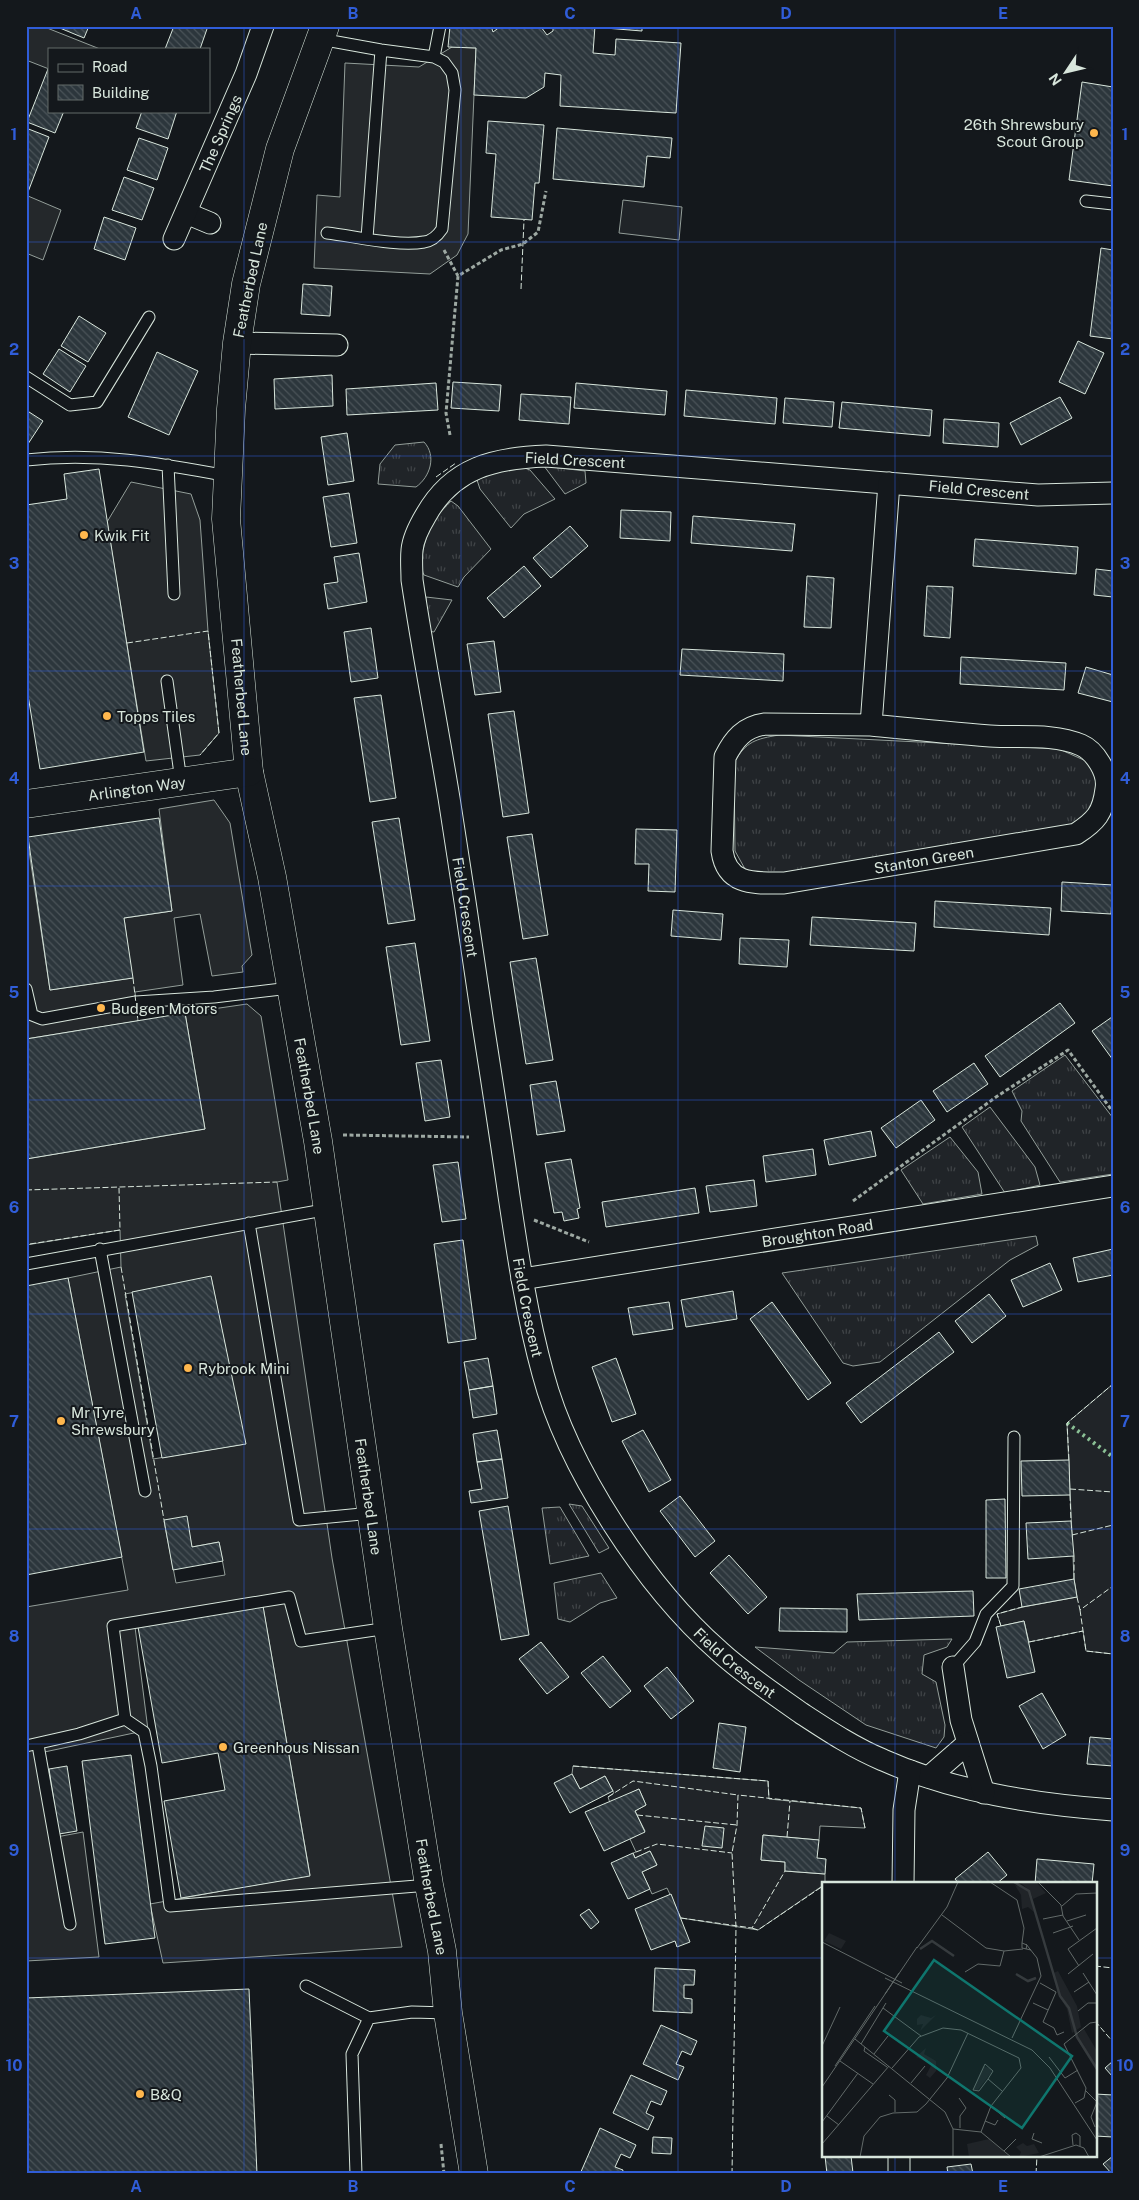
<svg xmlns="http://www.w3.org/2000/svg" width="1139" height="2200" viewBox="0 0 1139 2200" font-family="'Public Sans',sans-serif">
	<defs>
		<pattern id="grass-tufts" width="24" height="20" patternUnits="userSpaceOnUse" patternTransform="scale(1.25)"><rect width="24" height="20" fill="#202428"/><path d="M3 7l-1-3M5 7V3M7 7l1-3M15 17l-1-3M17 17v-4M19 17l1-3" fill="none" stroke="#404447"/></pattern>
		<pattern id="building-back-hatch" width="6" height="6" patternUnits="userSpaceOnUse" patternTransform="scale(1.25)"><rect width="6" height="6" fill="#2c363c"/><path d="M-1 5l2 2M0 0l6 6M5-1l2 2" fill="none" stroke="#4a5358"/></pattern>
	</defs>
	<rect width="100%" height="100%" fill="#14181c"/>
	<path fill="url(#grass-tufts)" stroke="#939e99" d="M424,442C437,456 430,477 416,487L378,484L380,464L395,445Z
		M544,466L585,471L586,483L565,494Z
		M522,467L530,470L555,499L524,514L511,528L480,489L477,480L495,472Z
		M451,501L458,506L491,549L464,577L458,587L424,575C417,562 427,531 435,519C439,512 446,507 451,501Z
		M426,597L452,600L434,632L428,631Z
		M779,735L1059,749L1086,761L1099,780L1098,799L1087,816L1069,826L763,876L745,869L735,851L734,763C746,741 756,739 779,735Z
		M1065,1055L1113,1118V1174L1060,1182L1021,1121L1022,1111L1012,1091Z
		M990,1107L1035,1167L1040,1185L1005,1193L962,1127Z
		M950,1137L978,1172L982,1194L923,1204L901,1170Z
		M1036,1236L1038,1245L1010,1260L880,1362L853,1366L843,1363L782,1273Z
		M569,1504L582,1506L609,1548L599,1553Z
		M560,1507L589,1556L550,1564L542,1508Z
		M601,1573L617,1598L600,1603L570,1622L558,1619L554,1583Z
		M952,1639L947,1647L924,1655L922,1674L936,1682L945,1725L944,1737L936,1748L866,1725L799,1680L755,1647L834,1653L847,1642Z"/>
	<path fill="#202428" stroke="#939e99" d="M623,200L682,207L679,240L619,233Z
		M1113,1384V1654L1086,1651L1083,1631L1029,1642L1024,1621L1001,1626L997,1614L1023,1607L1077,1597L1074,1579L1067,1423Z
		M573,1766L768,1781L769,1799L861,1808L865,1828L820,1826L819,1840L763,1835L761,1860L785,1862V1871L825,1874V1884L758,1930L681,1918L667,1888L652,1894L642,1872L657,1865L650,1851L635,1858L633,1853L636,1852L630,1839L645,1831L635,1811L646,1805L639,1789L610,1803L608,1797L614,1793L605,1776L580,1789L572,1774Z"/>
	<path fill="#24282b" stroke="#939e99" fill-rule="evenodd" d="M26,26H42L100,49H49V69L26,60Z
		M452,47L476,48L468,234L457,255L430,274L314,268L317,195L340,197L345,63L419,67Z
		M28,196L61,210L43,260L26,253V197Z
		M131,482L191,494L200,520L208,631L219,733L200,755L146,761L107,522Z
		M214,800L230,823L252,955L242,966L243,972L212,976L200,914L174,918L183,985L135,992L138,1021L26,1039V831L50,990L132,978L124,918L172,911L159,809Z
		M247,1004L261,1016L288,1180L277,1182L332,1558L402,1947L163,1963L150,1904L310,1875L263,1607L135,1627L148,1730L35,1754L51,1838L83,1832L99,1957L26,1961V1607L128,1590L68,1278L121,1267L120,1230L26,1245V1159L205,1129L185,1013ZM211,1277L245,1444L153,1459L125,1294ZM186,1517L192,1547L219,1542L225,1575L176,1583L164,1521Z"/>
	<path fill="url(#building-back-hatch)" stroke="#d8e6dc" d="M55,26H89L84,38Z
		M174,26H208L200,49H165Z
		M450,26H491L493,32L501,26L541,27L547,35L553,31V26H595L593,53L615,55L616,39L681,43L676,113L560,106L561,75L545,73L544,87L526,98L474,95L476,48L448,47Z
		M605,26H642V31L605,28Z
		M48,69L49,111H64L55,133L27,122Z
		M1082,82L1113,87V186L1069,180Z
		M142,111H177L168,139L136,128Z
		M488,121L544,125L539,183H535L532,220L491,217L496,154L486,153Z
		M26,128L49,137L28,192L26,191Z
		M557,128L672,138L670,158L647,156L644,187L553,179Z
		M139,138L168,148L157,180L127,170Z
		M124,177L154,188L142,220L112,210Z
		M104,217L136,228L125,260L94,249Z
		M1101,248L1113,250V339L1090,336Z
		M303,284L332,286L330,316L301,314Z
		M79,316L106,333L88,362L61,346Z
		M1078,341L1104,353L1085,394L1059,382Z
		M59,349L86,366L70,392L43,374Z
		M157,352L198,371L169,435L128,417Z
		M332,375L333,406L275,409L274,379Z
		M453,382L501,385L499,411L451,408Z
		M436,383L438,410L347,415L346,389Z
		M576,383L667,391L665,415L574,408Z
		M686,390L777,398L775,424L684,416Z
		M521,394L571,397L569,424L519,420Z
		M1060,397L1072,418L1021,445L1010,423Z
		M785,398L834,402L832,427L783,423Z
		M842,402L932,410L930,436L839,428Z
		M26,410L43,421L26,447Z
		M944,419L999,423L998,447L943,443Z
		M347,433L354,481L328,485L321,437Z
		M99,469L144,752L40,769L26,683V505L67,499L64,474Z
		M349,493L357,543L331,547L323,497Z
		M621,510L671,512L670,541L620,538Z
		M693,516L795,524L792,551L691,543Z
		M570,526L588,546L551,578L533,558Z
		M975,539L1078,547L1076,574L973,566Z
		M359,553L367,602L328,609L324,584L338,582L334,557Z
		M524,566L541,586L504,618L487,598Z
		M1096,569L1113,571V597L1094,595Z
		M807,576L834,578L831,628L804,627Z
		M927,586L953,587L950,638L924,636Z
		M371,628L378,678L351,682L344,632Z
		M494,641L501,692L475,695L467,644Z
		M682,649L784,654L783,681L680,675Z
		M961,657L1066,663L1064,690L960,684Z
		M1086,667L1113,675V702L1078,693Z
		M381,695L396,798L370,802L354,698Z
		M514,711L529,813L503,817L488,714Z
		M159,818L172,911L124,918L133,978L50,990L28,837Z
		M399,818L415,920L388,924L372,822Z
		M636,829L677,830L675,892L648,891L649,864H635Z
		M532,834L548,935L523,939L507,837Z
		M1062,882L1113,885L1111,914L1061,911Z
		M935,901L1051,908L1049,935L934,927Z
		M673,910L723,914L721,940L671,936Z
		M812,917L916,923L914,951L810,945Z
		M740,938L789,940L787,967L739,964Z
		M415,943L430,1041L401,1045L386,947Z
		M536,958L553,1060L526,1064L510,962Z
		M1060,1003L1075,1023L1000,1077L985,1056Z
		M185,1013L205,1129L26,1159V1039Z
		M1112,1017L1113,1018V1060L1092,1031Z
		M441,1060L450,1117L425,1121L416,1063Z
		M974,1063L988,1084L947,1112L933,1091Z
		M556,1081L565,1131L537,1135L530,1085Z
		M921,1100L935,1120L896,1148L881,1128Z
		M871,1131L876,1156L829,1165L824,1140Z
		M813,1149L816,1175L766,1182L763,1156Z
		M571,1159L580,1208L577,1209L579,1218L564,1221L562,1212L554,1213L545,1163Z
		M458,1162L466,1219L442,1222L433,1165Z
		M754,1180L757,1206L710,1212L706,1186Z
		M695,1188L699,1213L606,1227L602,1202Z
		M463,1240L476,1339L448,1343L434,1244Z
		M1113,1249V1275L1078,1282L1073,1258Z
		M1050,1263L1062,1290L1023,1307L1011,1280Z
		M211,1276L246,1444L162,1458L132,1292Z
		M68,1278L122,1557L26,1575V1286Z
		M733,1291L737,1319L686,1327L681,1300Z
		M989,1294L1006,1316L972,1343L955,1321Z
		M669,1302L673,1329L633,1335L628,1308Z
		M772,1302L831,1383L808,1400L750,1319Z
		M939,1332L954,1352L861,1423L846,1403Z
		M488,1358L493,1386L469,1390L464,1362Z
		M616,1358L636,1414L612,1422L592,1367Z
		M493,1386L497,1414L473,1418L469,1390Z
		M497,1430L502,1459L477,1462L473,1434Z
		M643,1430L671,1480L649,1492L622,1441Z
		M502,1459L508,1498L471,1503L469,1491L482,1489L477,1462Z
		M1069,1460L1070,1495L1022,1496L1021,1461Z
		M680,1496L715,1541L695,1557L660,1511Z
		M1005,1499L1006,1578H986V1500Z
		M508,1506L529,1635L501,1640L479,1511Z
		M187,1516L192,1547L219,1542L223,1561L173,1570L164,1520Z
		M1071,1521L1074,1556L1028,1559L1026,1523Z
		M729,1555L767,1597L748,1614L710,1573Z
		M1074,1579L1077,1597L1022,1607L1019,1589Z
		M973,1591L974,1616L859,1620L857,1594Z
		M263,1606L310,1876L181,1898L164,1801L225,1790L218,1753L162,1763L138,1627Z
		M780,1608L847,1609V1632L779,1631Z
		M1024,1621L1035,1672L1007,1678L996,1627Z
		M541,1642L569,1677L547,1694L519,1659Z
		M603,1656L631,1691L610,1708L581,1673Z
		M667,1667L694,1701L671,1719L644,1686Z
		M1042,1693L1066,1735L1043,1749L1019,1706Z
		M719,1723L746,1727L740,1772L713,1768Z
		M1090,1737L1113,1739V1766L1087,1764Z
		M131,1755L155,1938L105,1944L82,1761Z
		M67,1766L77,1831L59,1834L49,1769Z
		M572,1774L580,1789L605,1776L613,1791L570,1813L554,1783Z
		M639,1789L646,1805L635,1811L645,1832L604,1851L585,1812Z
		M705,1826L724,1828L722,1848L702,1846Z
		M763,1835L819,1840L817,1858L826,1859L825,1874L785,1871V1862L761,1860Z
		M650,1851L657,1865L642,1872L650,1889L628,1899L611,1863L633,1853L635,1858Z
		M988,1852L1007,1875L996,1884H959L955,1879Z
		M1037,1859L1094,1864L1092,1884H1035Z
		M671,1894L690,1942L677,1947L675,1941L651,1950L635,1909Z
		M589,1909L599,1922L591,1929L580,1915Z
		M655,1968L695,1970L694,1985H684V1998L692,1999V2013L653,2011Z
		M249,1989L257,2174H26V1998Z
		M661,2025L697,2041L691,2055L682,2051L676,2064L684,2067L678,2080L643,2064Z
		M1113,2061V2077L1105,2068Z
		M631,2075L667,2091L661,2105L651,2101L646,2113L654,2117L648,2130L613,2113Z
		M1095,2094L1113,2095V2137L1095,2136Z
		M600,2128L636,2145L630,2158L621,2154L615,2167L623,2170L622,2174H580Z
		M653,2137L672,2138L671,2154L652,2153Z
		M825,2156H851L853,2173L827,2174Z
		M1113,2156V2174H1112L1103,2164Z
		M971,2164L973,2174H948L947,2167Z"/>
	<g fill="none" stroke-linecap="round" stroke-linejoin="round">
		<defs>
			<path id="lane" d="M320,39L381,50L434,57L444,62L452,73L455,90L442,229C438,235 432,241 424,242C398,247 354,236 327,233
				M434,57L440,26
				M1086,201L1113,204
				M367,238L381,50
				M26,377L70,405L97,402L149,317
				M26,460C98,452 158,463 228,476
				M168,465L174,594
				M167,681L181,781
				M26,989L32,1015L42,1019L136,1002L214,997L290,988
				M249,1223L299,1520L372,1513
				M100,1249L145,1491
				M26,1264L329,1209
				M388,1628L301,1641L289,1597L113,1626L125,1719L144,1732L151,1766L170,1906L429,1885
				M953,1667L975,1642L986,1614L1013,1586L1014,1437
				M38,1745L70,1924
				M26,1746L79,1734L125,1719
				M306,1986L369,2018
				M356,2174L352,2054L369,2018L412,2012L448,2013"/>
			<g id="street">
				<path d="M186,213L210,223"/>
				<path id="s1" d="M174,239L246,74L263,26"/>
				<path d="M237,343L337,345"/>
				<path id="s2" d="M1113,493L1038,495L546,456C495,458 453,467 426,515C420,525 413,539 412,550C411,560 412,570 412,580C423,653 437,725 449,798C461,873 472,949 483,1024C492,1082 501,1139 509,1196C518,1256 527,1316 543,1374C568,1468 646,1587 719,1651C744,1674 773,1693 801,1713C827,1730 854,1748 883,1760C955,1792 1034,1804 1113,1810"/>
				<path id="s3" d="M871,725L765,724C744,727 734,739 725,757L722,851C727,886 755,883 784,883L1076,834C1096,821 1103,813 1106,789C1109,773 1095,751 1081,745C1053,733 1019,738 990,736C950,733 911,729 871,725L889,483"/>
				<path id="s4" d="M522,1279L1113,1186"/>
				<path d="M953,1667L961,1720L984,1793"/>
				<path d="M929,1777L968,1743"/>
				<path d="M903,1884L904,1810L910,1771"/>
				<path d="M899,2174V2156"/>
			</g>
			<g id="secondary">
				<path id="s5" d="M325,26L280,149L246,284L237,343L231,409L226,519L249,772L272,877L318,1141L388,1628L429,1885L442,1951L448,2013L474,2174"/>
				<path id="s6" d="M26,804L249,772"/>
			</g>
		</defs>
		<use href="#lane" stroke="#d8e6dc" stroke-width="13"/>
		<use href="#street" stroke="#d8e6dc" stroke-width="23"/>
		<use href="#secondary" stroke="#d8e6dc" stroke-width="29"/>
		<path stroke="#9da8a2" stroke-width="3" stroke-dasharray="4 2.5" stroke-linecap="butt" d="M444,250L458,276
			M450,435L446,413L458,276L501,250L523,244L538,232L546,191
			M343,1135L469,1137
			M853,1201L996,1097L1068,1050L1113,1112
			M534,1220L589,1242
			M441,2144L444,2174"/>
		<use href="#lane" stroke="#14181c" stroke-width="11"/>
		<use href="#street" stroke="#14181c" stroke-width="21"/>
		<use href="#secondary" stroke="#14181c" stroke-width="28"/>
		<path stroke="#8ac095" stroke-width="4" stroke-dasharray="2.5 4" stroke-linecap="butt" d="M1067,1423L1113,1457"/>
		<path stroke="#d8e6dc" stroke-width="1" stroke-dasharray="6 2.5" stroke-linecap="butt" d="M521,289L524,220
			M436,477L456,463
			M127,643L208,631L219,733L200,755
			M133,978L138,1021
			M26,1190L277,1182
			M30,1244L120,1230L119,1188
			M121,1267L164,1520
			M1069,1460L1067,1423L1113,1384
			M1070,1489L1113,1492
			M1070,1495L1071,1521
			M1072,1535L1113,1525
			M1074,1556V1579
			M1077,1597L1080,1610L1113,1586
			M1080,1610L1086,1651L1113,1654
			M1001,1626L997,1614L1022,1607
			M1029,1642L1083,1631
			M573,1766L768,1781L769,1799
			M608,1797L633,1781L738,1795
			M637,1815L737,1825
			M787,1837L790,1801
			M636,1852L657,1844L732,1853
			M681,1918L752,1928L785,1871
			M752,1928L758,1930L823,1886
			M1095,1966L1113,1968
			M1095,2021L1113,2042
			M732,2174L736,1927L732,1853L737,1825L738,1795L861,1808L865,1828
			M1036,2174L1037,2156"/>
	</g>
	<path fill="none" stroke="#305dd8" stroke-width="1" stroke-opacity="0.55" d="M244,26V2174M461,26V2174M678,26V2174M895,26V1884M26,242H1113M26,456H1113M26,671H1113M26,886H1113M26,1100H1113M26,1314H1113M26,1529H1113M26,1744H1113M26,1958H823M1095,1958H1113M895,2156V2174"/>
	<g fill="#ffb74d" stroke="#14181c" stroke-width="2">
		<circle cx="1094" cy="133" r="5"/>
		<circle cx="84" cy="535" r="5"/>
		<circle cx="107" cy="716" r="5"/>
		<circle cx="101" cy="1008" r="5"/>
		<circle cx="188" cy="1368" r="5"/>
		<circle cx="61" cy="1421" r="5"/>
		<circle cx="223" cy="1747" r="5"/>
		<circle cx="140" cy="2094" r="5"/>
	</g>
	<g text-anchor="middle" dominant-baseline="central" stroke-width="4" stroke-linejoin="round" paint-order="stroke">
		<g font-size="15" fill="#d8e6dc" stroke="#14181c" text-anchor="start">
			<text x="1084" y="124" text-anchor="end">26th Shrewsbury<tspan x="1084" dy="17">Scout Group</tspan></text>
			<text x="94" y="535">Kwik Fit</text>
			<text x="117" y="716">Topps Tiles</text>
			<text x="111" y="1008">Budgen Motors</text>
			<text x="198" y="1368">Rybrook Mini</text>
			<text x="71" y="1412">Mr Tyre<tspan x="71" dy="17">Shrewsbury</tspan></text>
			<text x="233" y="1747">Greenhous Nissan</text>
			<text x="150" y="2094">B&amp;Q</text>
		</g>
		<g font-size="15" fill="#d8e6dc" stroke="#14181c">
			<text stroke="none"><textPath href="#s1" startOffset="115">The Springs</textPath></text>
			<text transform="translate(250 280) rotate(-78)">Featherbed Lane</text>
			<text transform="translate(575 460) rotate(3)">Field Crescent</text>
			<text transform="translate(979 490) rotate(5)">Field Crescent</text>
			<text stroke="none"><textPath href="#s5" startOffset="685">Featherbed Lane</textPath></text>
			<text stroke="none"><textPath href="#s6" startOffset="112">Arlington Way</textPath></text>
			<text stroke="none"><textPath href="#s3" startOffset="475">Stanton Green</textPath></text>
			<text stroke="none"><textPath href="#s2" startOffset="1109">Field Crescent</textPath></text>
			<text stroke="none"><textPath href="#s5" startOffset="1090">Featherbed Lane</textPath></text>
			<text stroke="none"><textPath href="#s4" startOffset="299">Broughton Road</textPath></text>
			<text stroke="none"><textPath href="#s2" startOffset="1514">Field Crescent</textPath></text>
			<text stroke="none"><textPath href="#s5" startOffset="1495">Featherbed Lane</textPath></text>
			<text stroke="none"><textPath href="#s2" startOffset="1934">Field Crescent</textPath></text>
			<text stroke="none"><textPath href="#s5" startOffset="1900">Featherbed Lane</textPath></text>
		</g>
	</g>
	<g transform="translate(822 1882)">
		<rect width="275" height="275" fill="#14181c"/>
		<path d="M198,0H214L224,11L211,17L208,9ZM7,51L24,59L19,67L2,59ZM236,89L255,124L259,145L250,151L245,127L236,112L232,91ZM262,147L275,169V188L253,154ZM161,184L170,187L169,191L156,208L151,207ZM167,257L188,275H147L145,262Z" fill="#202428"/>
		<path d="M193,3L207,7L212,30L206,25L200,27L199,13Z" fill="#202428"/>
		<path d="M99,133L109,136L114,133L98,149L101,142L95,143V137ZM104,166L102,172L114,179V189L108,196L104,193L110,182L94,175ZM201,261L205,264L212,262L217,271L197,275L199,270L194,265Z" fill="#202428"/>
		<path fill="none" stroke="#363b3e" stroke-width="2.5" d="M192,0L207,9L238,114L247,126L255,155L275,187M98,67L110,59L132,74M194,92L206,99L214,96"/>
		<path fill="none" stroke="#626a69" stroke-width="1" d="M168,0L195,18L202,46L200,61M216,0L239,23L241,34L257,58M240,24L254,12L275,11M120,33L164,66L182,69L201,67M221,37L241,33M245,39L264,33M231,51L251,44M0,60L80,101M95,66L125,25L136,0M204,67L205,63L200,61V66L209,68M257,84L246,67L275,46M143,90L156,82L178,84L182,69M261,91L275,113M246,92L271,72M63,96L210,168L228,186L275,258M218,101L234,110L221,140L232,146L235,153L242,150M252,110L267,100M63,112L77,91M211,121L226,128M61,126L99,154M256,129L266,121H275M190,156L219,94L215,76L204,62M33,157L123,230L131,247V275M39,162L64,121M0,164L18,125M43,165L42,169L65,185M52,172L66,154M227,175L243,196L256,188M18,179L51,202M13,184L53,124M70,186L97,155L121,146L139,148L197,176L199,186L169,224L159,250M166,197L171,189L163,182L151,208L157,209L166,197L180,209M89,201L103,184M0,205L95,65M264,209L275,220L269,235L273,245M67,213L73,218V230M137,216L144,226L138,234V246M253,221L262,216L264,206L242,162L268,141L275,140M169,224L183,236M5,234L17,243M163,239L173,243L176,238M0,240L36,191M131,247L159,250L189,275M212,251L210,257L220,261M0,262L67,184M251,263L250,253L254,251L258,254V264M182,269L194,257M38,275L42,254L58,235L71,231L95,230L104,222L125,196L146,151M217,275L254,263L262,266L267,275"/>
		<path fill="#0f766e" fill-opacity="0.15" stroke="#0f766e" stroke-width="2.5" d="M112,78L250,174L200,246L62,149Z"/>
		<rect width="275" height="275" fill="none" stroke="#d8e6dc" stroke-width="2.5"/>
	</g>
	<rect width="1139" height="2200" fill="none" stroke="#14181c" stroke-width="55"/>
	<rect x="48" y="48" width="162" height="65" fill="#14181c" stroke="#626a69"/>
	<rect x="58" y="64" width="25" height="8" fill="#14181c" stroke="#626a69"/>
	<text x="92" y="72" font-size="15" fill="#d8e6dc">Road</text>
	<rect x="58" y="85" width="25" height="15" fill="url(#building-back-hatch)" stroke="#626a69"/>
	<text x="92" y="98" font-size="15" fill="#d8e6dc">Building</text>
	<g transform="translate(1066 72) rotate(235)" stroke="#14181c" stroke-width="4" paint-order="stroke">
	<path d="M0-4L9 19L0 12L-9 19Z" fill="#d8e6dc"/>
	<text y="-8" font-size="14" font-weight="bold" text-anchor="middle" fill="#d8e6dc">N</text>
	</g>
	<rect x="28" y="28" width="1084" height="2144" fill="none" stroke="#305dd8" stroke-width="2"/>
	<g font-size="16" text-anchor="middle" font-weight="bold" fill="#305dd8">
		<text x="136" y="19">A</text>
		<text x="353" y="19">B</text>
		<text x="570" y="19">C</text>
		<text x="786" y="19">D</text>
		<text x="1003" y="19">E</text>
		<text x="14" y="140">1</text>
		<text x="1125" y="140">1</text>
		<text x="14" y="355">2</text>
		<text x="1125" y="355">2</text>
		<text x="14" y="569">3</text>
		<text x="1125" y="569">3</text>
		<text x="14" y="784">4</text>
		<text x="1125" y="784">4</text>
		<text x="14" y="998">5</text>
		<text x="1125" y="998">5</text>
		<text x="14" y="1213">6</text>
		<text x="1125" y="1213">6</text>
		<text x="14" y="1427">7</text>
		<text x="1125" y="1427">7</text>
		<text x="14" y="1642">8</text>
		<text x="1125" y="1642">8</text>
		<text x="14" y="1856">9</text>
		<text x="1125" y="1856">9</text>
		<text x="14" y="2071">10</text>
		<text x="1125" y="2071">10</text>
		<text x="136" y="2192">A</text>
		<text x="353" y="2192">B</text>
		<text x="570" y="2192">C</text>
		<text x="786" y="2192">D</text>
		<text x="1003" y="2192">E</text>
	</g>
</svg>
